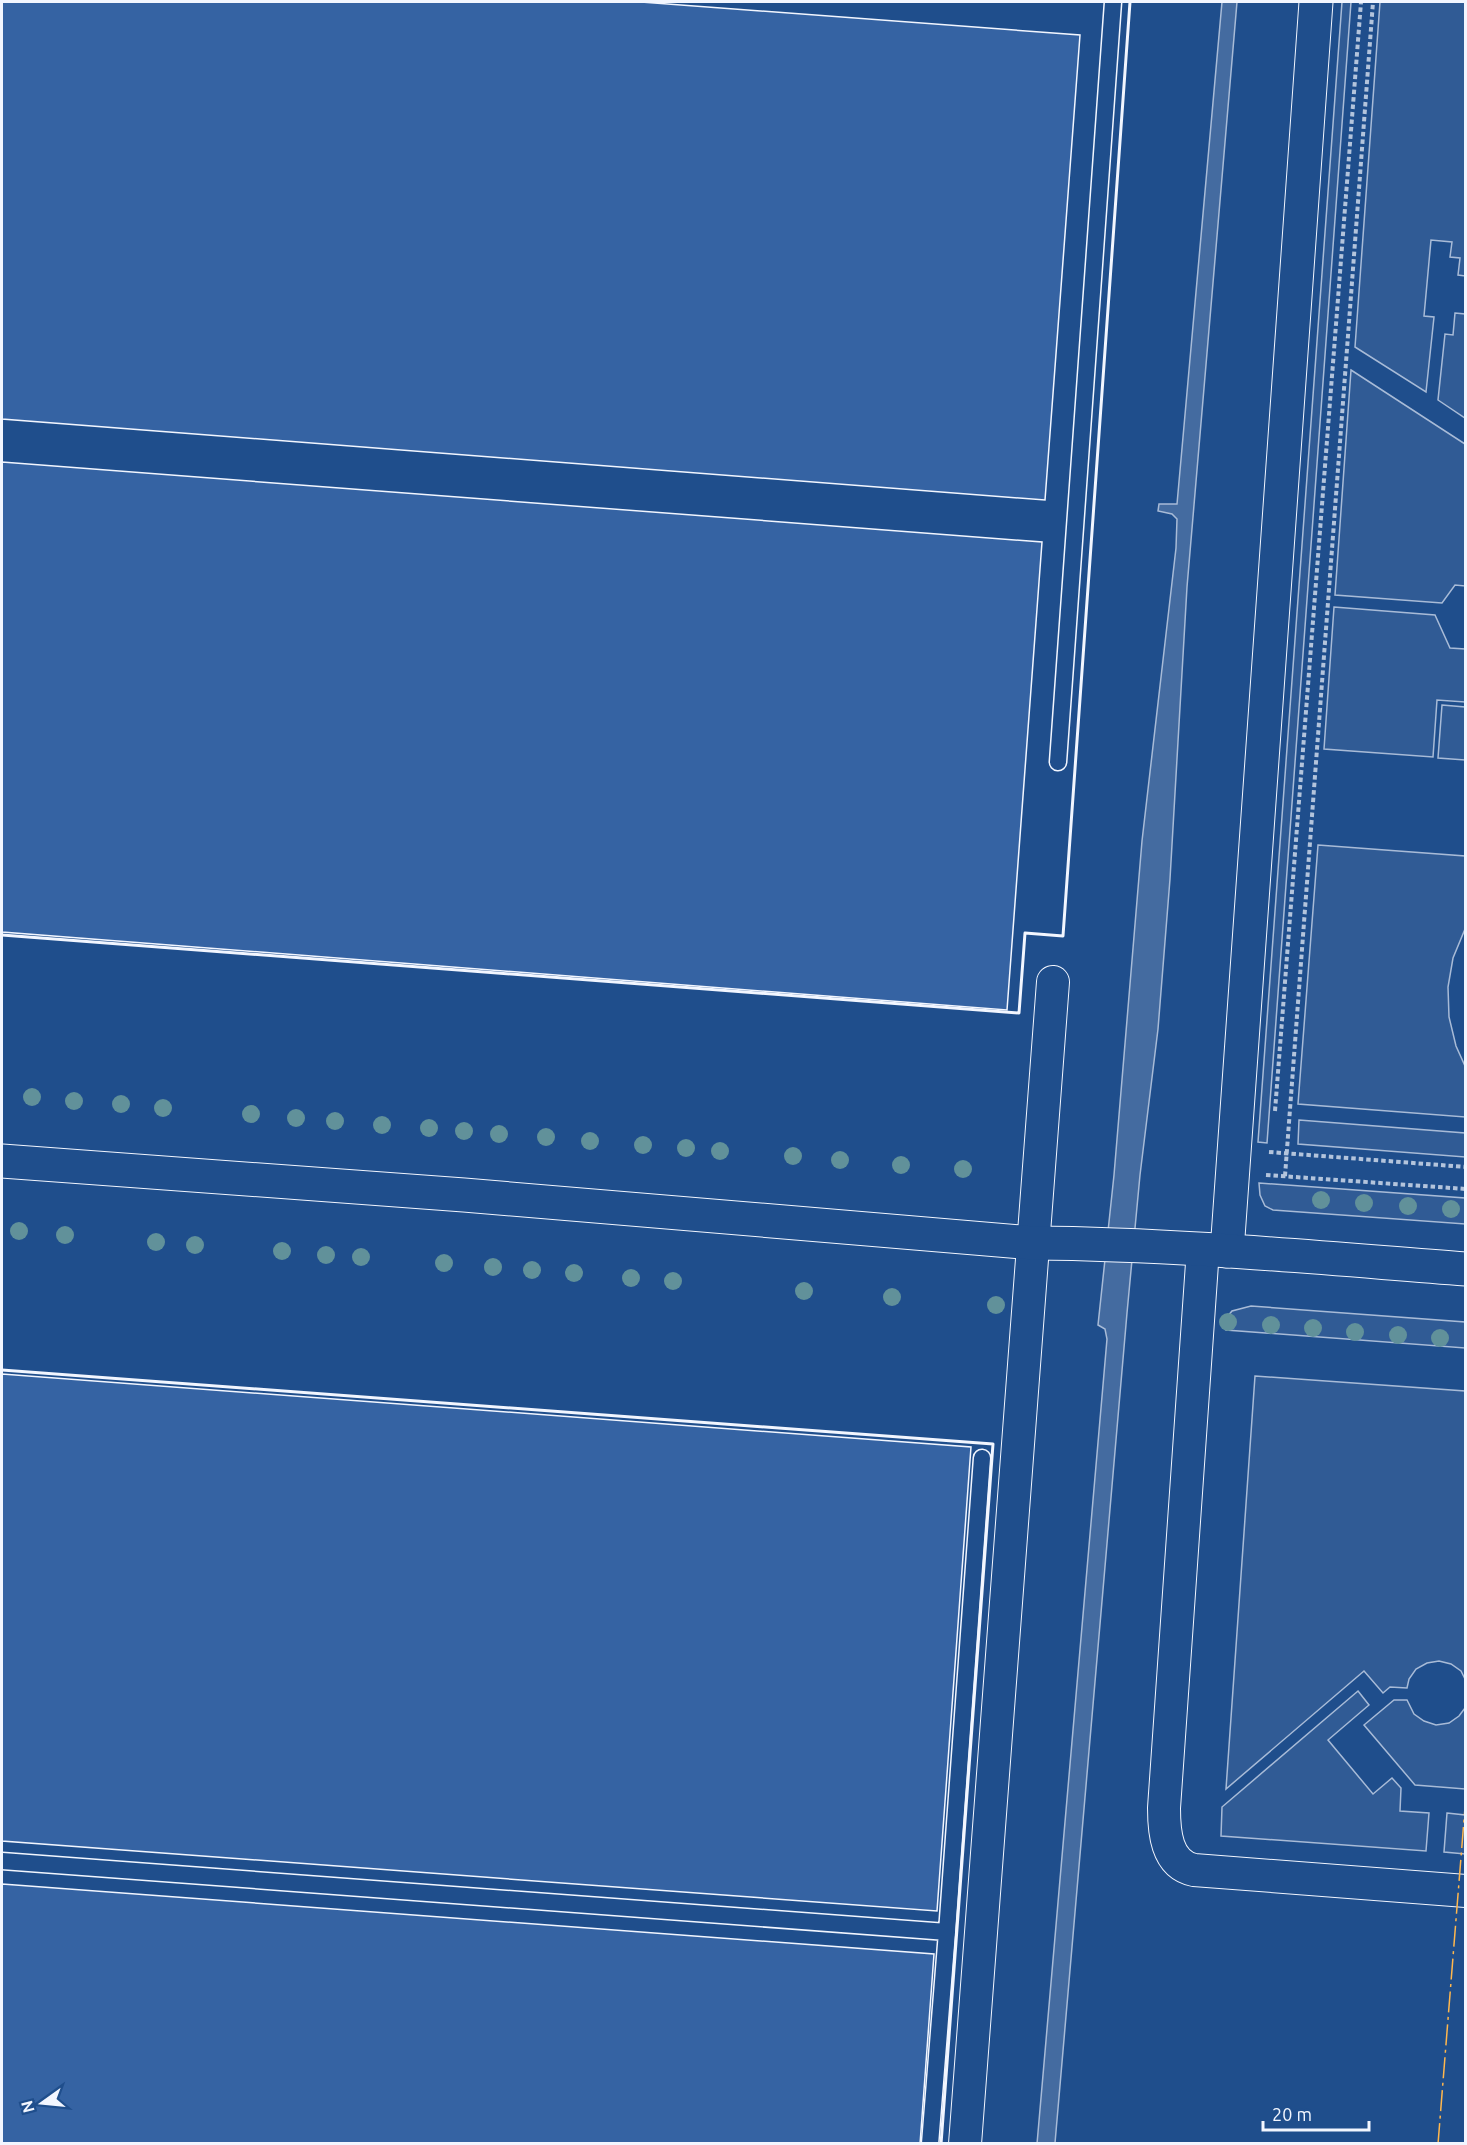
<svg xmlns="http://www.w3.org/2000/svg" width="1467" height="2145" viewBox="0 0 1467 2145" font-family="Ubuntu,sans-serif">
	<rect width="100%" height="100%" fill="#1f4e8c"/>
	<path fill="#305b95" stroke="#a8bbd7" stroke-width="1.5" d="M1342,2H1351L1267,1143L1258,1142Z
		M1380,2H1465V276L1458,275L1460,258L1450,257L1452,242L1431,240L1424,316L1434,317L1426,392L1355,347Z
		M1455,313L1465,314V418L1438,400L1445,334L1453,335Z
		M1351,370L1465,444V586L1455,585L1442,603L1335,595Z
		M1334,607L1435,615L1450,648L1465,649V702L1437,700L1433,757L1324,749Z
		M1442,705L1465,707V760L1438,758Z
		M1318,845L1465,856V929L1453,958L1448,987L1449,1017L1456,1046L1465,1066V1117L1298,1104Z
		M1299,1120L1465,1133V1157L1298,1144Z
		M1259,1183L1465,1198V1224L1273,1210L1265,1206L1260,1195Z
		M1251,1306L1465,1322V1348L1226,1330L1227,1317L1232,1311Z
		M1255,1376L1465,1391V1679L1461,1671L1451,1664L1439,1661L1427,1663L1416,1669L1409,1679L1407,1688L1390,1687L1383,1693L1364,1671L1226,1789Z
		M1358,1691L1369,1705L1328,1740L1373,1794L1392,1778L1401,1788L1400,1811L1429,1813L1426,1851L1221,1836L1222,1807Z
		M1394,1700H1407L1414,1714L1424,1721L1436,1725L1449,1723L1459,1716L1465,1708V1789L1415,1785L1364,1725Z
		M1447,1813L1465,1815V1854L1444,1852Z"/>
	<path fill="#446ba0" stroke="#a8bbd7" stroke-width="1.5" d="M1222,2H1237L1187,587L1170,879L1158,1029L1140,1175L1127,1313L1055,2143L1037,2144L1107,1339L1105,1329L1098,1325L1114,1175L1142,841L1176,548L1177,519L1172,514L1158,511L1159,504H1177Z"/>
	<path fill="#3563a3" stroke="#f2f6ff" stroke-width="1.5" d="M2,2H641L1080,35L1045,500L2,419Z
		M2,462L1042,542L1007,1010L2,932Z
		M2,1374L971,1447L937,1911L2,1841Z
		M2,1884L934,1954L920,2144H2Z"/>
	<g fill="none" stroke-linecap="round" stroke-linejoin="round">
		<defs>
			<path id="service" d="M1058,762L1113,2
				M2,1861L947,1932L930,2144
				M947,1932L982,1458"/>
			<path id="minor" d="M1203,1249L1164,1808C1164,1831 1166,1864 1194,1870L1466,1891
				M965,2144L1053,982"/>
			<path id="tertiary" d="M1227,1251L1316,2"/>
			<path id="primary" d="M2,1161L464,1195L1033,1243C1177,1244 1321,1258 1466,1269"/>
		</defs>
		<use href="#service" stroke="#f2f6ff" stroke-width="19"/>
		<use href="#minor" stroke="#f2f6ff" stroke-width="34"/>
		<use href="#tertiary" stroke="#f2f6ff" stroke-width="35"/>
		<use href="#primary" stroke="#f2f6ff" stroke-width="35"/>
		<path stroke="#b3c4dc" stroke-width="4" stroke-dasharray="4.5 3" stroke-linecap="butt" d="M1275,1111L1361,2
			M1269,1152L1466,1167
			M1266,1175L1466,1189
			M1285,1176L1373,2"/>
		<use href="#service" stroke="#1f4e8c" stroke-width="16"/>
		<use href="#minor" stroke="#1f4e8c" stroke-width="32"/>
		<use href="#tertiary" stroke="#1f4e8c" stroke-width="33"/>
		<use href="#primary" stroke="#1f4e8c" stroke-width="33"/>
		<path stroke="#f2f6ff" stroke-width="3" d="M2,935L1019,1013L1025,933L1063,936L1130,2
			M2,1370L993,1444L941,2144"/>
		<path stroke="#ffb74d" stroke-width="1.5" stroke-dasharray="21 4.5 3 4.5" stroke-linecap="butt" d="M1438,2144L1466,1795"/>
	</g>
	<g fill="#61919a">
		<circle cx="32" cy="1097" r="9"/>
		<circle cx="74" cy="1101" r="9"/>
		<circle cx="121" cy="1104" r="9"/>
		<circle cx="163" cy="1108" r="9"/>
		<circle cx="251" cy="1114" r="9"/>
		<circle cx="296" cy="1118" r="9"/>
		<circle cx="335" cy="1121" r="9"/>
		<circle cx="382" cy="1125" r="9"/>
		<circle cx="429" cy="1128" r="9"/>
		<circle cx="464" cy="1131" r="9"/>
		<circle cx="499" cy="1134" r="9"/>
		<circle cx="546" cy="1137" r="9"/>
		<circle cx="590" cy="1141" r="9"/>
		<circle cx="643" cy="1145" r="9"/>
		<circle cx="686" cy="1148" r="9"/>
		<circle cx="720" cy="1151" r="9"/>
		<circle cx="793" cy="1156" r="9"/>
		<circle cx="840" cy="1160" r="9"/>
		<circle cx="901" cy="1165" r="9"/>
		<circle cx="963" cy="1169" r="9"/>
		<circle cx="1321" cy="1200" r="9"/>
		<circle cx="1364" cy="1203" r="9"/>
		<circle cx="1408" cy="1206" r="9"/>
		<circle cx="1451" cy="1209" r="9"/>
		<circle cx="19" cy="1231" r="9"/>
		<circle cx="65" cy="1235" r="9"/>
		<circle cx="156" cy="1242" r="9"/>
		<circle cx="195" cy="1245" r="9"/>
		<circle cx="282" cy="1251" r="9"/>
		<circle cx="326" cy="1255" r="9"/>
		<circle cx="361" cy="1257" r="9"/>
		<circle cx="444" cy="1263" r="9"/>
		<circle cx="493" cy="1267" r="9"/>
		<circle cx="532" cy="1270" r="9"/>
		<circle cx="574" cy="1273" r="9"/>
		<circle cx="631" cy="1278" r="9"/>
		<circle cx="673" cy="1281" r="9"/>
		<circle cx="804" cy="1291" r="9"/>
		<circle cx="892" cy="1297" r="9"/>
		<circle cx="996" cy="1305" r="9"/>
		<circle cx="1228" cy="1322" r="9"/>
		<circle cx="1271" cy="1325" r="9"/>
		<circle cx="1313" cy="1328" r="9"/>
		<circle cx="1355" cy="1332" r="9"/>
		<circle cx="1398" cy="1335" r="9"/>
		<circle cx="1440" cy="1338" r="9"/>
	</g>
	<rect width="1467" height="2145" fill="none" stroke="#f2f6ff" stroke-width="6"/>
	<g transform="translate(42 2103) rotate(255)" stroke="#1f4e8c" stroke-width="4.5" paint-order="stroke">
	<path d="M0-4.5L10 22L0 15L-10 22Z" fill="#f2f6ff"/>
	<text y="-9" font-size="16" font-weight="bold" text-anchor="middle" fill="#f2f6ff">N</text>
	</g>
	<path d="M1263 2121v9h106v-9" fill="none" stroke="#f2f6ff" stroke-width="3"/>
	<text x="1272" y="2121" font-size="18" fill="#f2f6ff" stroke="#1f4e8c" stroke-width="4.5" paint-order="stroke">20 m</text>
</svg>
